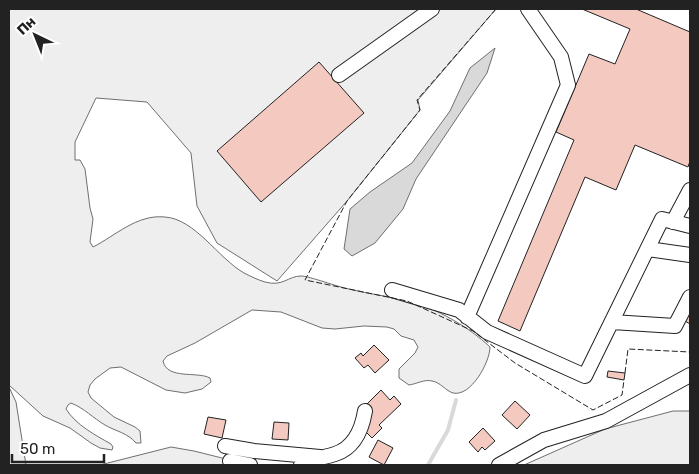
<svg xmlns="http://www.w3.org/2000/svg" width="699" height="474" viewBox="0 0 699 474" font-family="Rubik,sans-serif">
	<rect width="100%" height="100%" fill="#fff"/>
	<path fill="#eee" stroke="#6f6f6f" d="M9,9H496L418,100L420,110L347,201L277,281L217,243L197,206L191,153L147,102L96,98L75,142V160H80L85,169L90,208L93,219L90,242L93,247C115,236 137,214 165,217C195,219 218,258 244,273C250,276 258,280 265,282C283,287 288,276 301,276C309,276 338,287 349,289C368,294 388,296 408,301C436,308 469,327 490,347C490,362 471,397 453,393C446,391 440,382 432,381C425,379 416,384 409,385L399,378V369L415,353L418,347L414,340L401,336L394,329L387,327L364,326L335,329L322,328L281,312L252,310L195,343L167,356L163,361C167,380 197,371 210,378L211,382L202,389L185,393L166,390L121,367L110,368L95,379L90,385L88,392L91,398L114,417L135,427L140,431L141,443H136C128,433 115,431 105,425C93,418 84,408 71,403L68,405L66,409C76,425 95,435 111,444L113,447L112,450L100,448L91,443L70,428L43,416L9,385Z
		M9,387L16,402L26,465H9Z
		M673,411H690V465H524L605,429Z
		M171,447L194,451L250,465H100Z"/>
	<path fill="#d9d9d9" stroke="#6f6f6f" d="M495,48L487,73L416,179L403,209L375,243L352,256L344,249L350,209L370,192L412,163L450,111L470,68Z"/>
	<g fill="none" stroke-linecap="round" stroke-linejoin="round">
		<path stroke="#d9d9d9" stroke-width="4" d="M428,465L448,430L456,400"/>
	</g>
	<path fill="#f3c9c0" stroke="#222" d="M582,9H636L690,32V161L688,167L635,145L616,190L585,177L520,331L498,321L574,140L556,132L589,54L615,64L630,29Z
		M319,62L364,113L261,202L217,151Z
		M690,309V324L685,321Z
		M374,345L389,360L375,373L368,365L364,368L355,358L361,353L363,356Z
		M608,371L625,373L624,380L607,377Z
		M381,390L390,400L394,396L401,404L379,425L382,428L372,438L364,430L365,406Z
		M515,401L530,415L517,429L502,415Z
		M208,417L226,420L222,438L204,434Z
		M274,422L289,423L288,440L272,439Z
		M483,428L495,441L485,450L482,447L478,452L469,442Z
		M378,440L393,448L384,465L369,457Z"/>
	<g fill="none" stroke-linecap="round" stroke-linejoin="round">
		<defs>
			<path id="minor" d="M339,75L432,9
				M673,222L690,190
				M648,249L690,255
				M392,290L459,310L487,332L585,376L662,219L690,226
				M467,317L568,85L561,57L528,9
				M612,322L675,326L690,297
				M225,446L254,451L320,457
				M230,461L250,465
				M301,465C311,459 323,458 335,454C354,448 362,429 365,411
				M499,465L544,440L606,421L690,375"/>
		</defs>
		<use href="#minor" stroke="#222" stroke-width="16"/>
		<use href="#minor" stroke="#fff" stroke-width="14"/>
		<path stroke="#222" stroke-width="1" stroke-dasharray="6 2.5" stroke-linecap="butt" d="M496,9L417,100L420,110L347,201L305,280L407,301L473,331L515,363L593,410L622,395L624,380
			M625,373L628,349L690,352"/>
	</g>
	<rect width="699" height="474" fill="none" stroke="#222222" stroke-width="20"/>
	<g transform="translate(35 35) rotate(317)" stroke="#ffffff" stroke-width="4" paint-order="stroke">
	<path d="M0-4L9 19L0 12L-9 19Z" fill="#222222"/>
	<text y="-8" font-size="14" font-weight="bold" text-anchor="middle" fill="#222222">Пн</text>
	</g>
	<path d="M12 454v8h92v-8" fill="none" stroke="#222222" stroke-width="2.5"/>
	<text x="20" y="454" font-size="15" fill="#222222" stroke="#ffffff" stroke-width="4" paint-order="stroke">50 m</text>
</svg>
